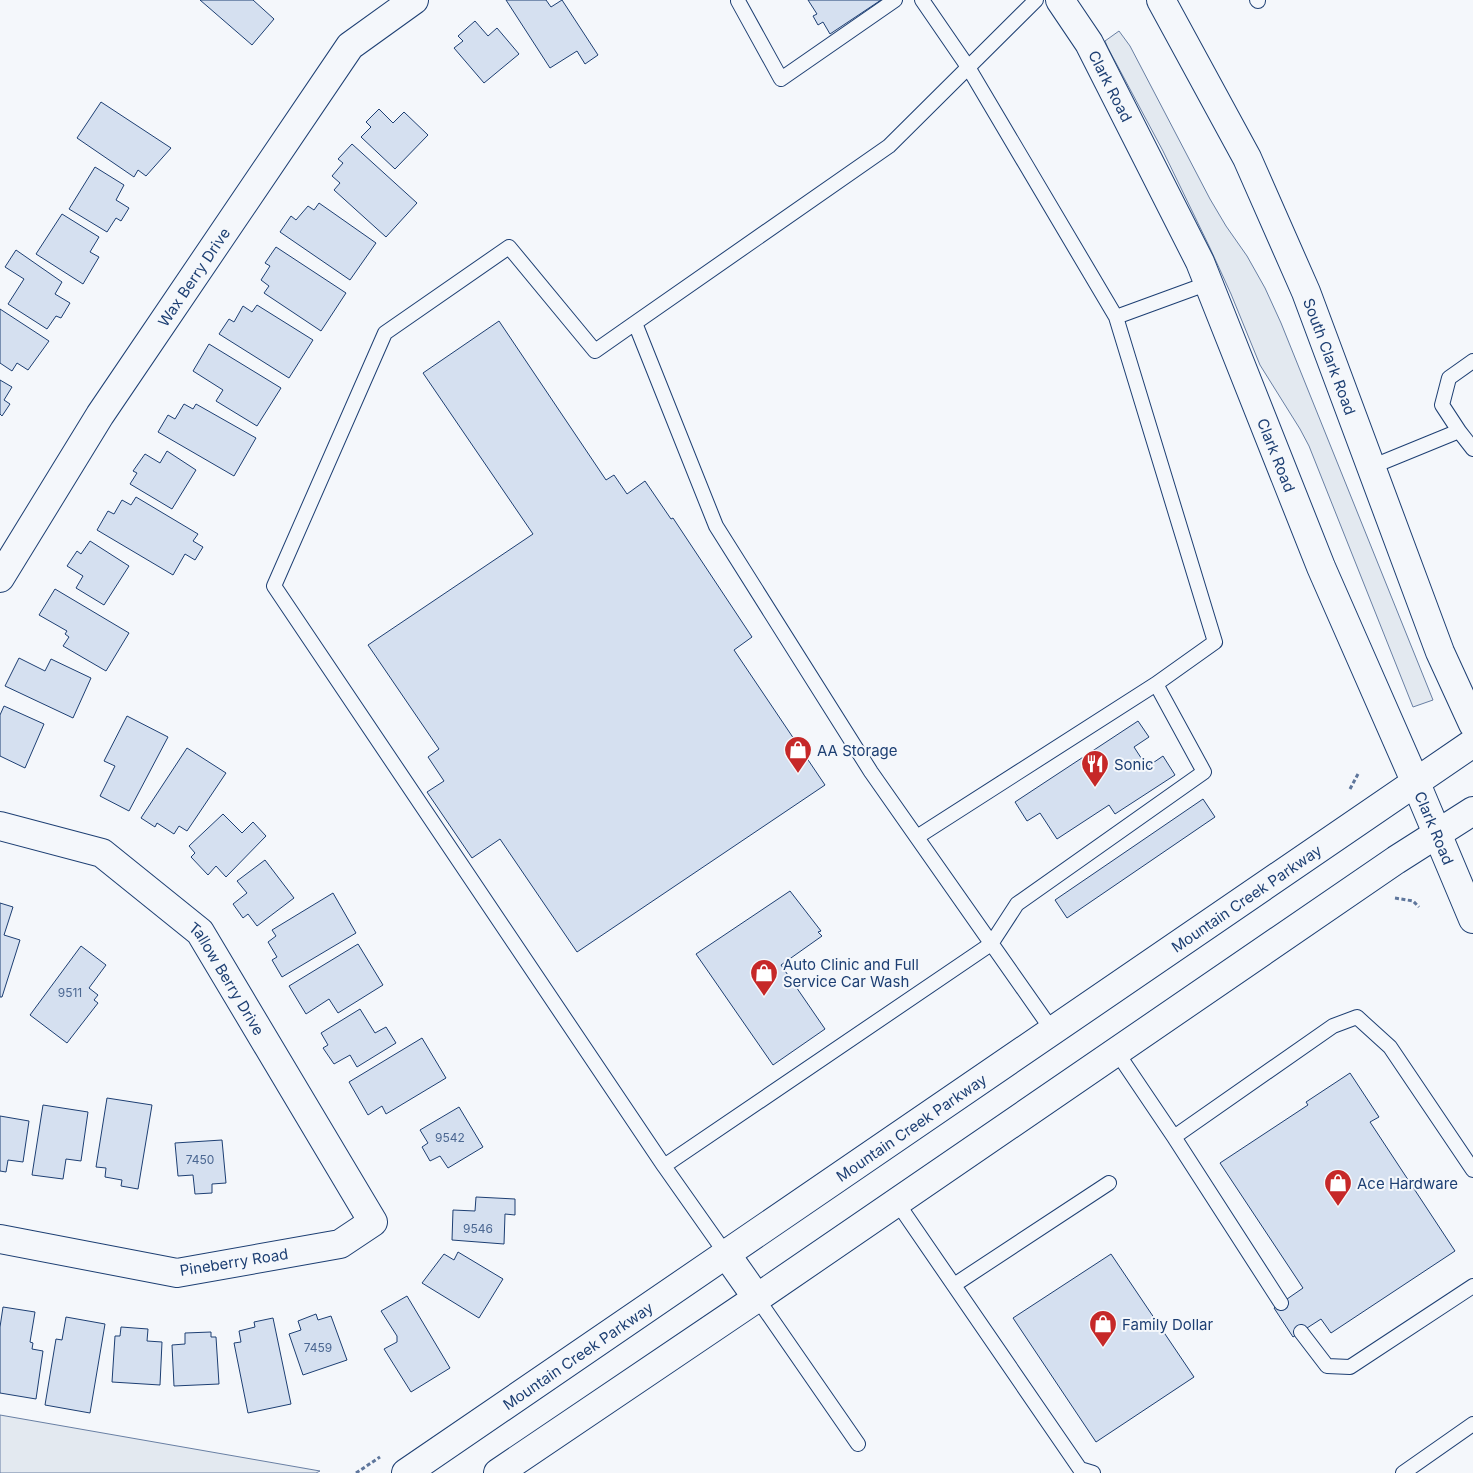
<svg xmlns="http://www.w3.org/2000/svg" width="1473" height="1473" viewBox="0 0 1473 1473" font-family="Inter,sans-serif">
	<rect width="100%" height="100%" fill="#f4f7fb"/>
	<path fill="#e3e9f0" stroke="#687fa3" d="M1119,31L1130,46L1210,199L1226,226L1247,256L1265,288L1281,323L1433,700L1413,707L1309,446L1300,429L1260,365L1231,294L1210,248L1163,151L1108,48L1105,41Z
		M0,1415L320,1471L316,1473H0Z"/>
	<path fill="#d5e0f0" stroke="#1d3f73" d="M200,0H253L274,19L252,45Z
		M506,0H546L551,7L562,0L598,55L585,64L577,51L550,68Z
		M808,0H881L830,34L823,22L818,25L813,16L817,14Z
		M475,21L488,36L497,28L519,54L484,83L454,48L463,41L458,36Z
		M101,102L171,148L146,176L138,170L134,177L77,138Z
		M379,109L393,123L404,112L428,135L395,169L361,137L371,127L366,122Z
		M352,144L417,203L386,237L334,190L340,183L332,176L343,163L338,159Z
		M95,167L124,185L116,200L129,208L121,221L116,218L107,232L69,209Z
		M319,203L376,243L350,280L280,232L291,216L296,220L308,206L314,210Z
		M62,214L99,237L90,252L99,257L83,284L36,254Z
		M276,247L346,293L321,331L264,293L269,286L261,280L270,266L265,263Z
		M16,250L62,282L55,294L70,303L61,318L56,316L47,329L8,304L24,279L5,267Z
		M257,305L313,340L289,378L219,334L229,319L234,322L243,306L252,312Z
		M0,309L49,341L28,370L17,363L12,371L0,363Z
		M499,321L606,480L614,475L627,494L645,481L671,519L673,518L752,637L734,650L825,785L577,952L500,839L472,858L427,792L444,781L428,757L439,749L368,645L533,534L423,373Z
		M209,344L281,388L257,426L216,401L223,390L193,371Z
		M0,380L12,387L4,400L10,404L2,416L0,414Z
		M184,404L193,409L196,404L256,438L234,476L158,432L168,415L175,419Z
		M167,451L196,470L172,509L130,484L137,473L133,471L145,454L160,463Z
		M136,497L198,534L193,541L203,547L195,560L185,554L173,575L97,530L108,511L114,514L122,500L131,505Z
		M90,541L129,566L104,605L76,588L83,576L67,566L77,551L81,554Z
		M55,589L129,633L106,671L63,646L69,637L65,634L67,631L39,615Z
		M19,658L45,671L51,659L91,678L73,718L5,686Z
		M4,706L44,724L25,768L0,756V715Z
		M127,716L168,737L129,811L100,796L115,766L104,761Z
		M1138,721L1149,737L1134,747L1147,767L1163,756L1175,775L1115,814L1109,805L1057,839L1040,813L1027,821L1015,802Z
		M187,748L226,773L187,831L179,826L174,834L157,823L155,827L141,818Z
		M1203,799L1215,817L1067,918L1055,900Z
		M223,814L242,833L253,822L266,836L226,877L216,866L208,875L191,857L195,853L189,846Z
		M265,860L294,898L257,926L248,914L243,918L233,904L247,893L237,881Z
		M790,891L821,931L818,932L822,936L781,965L825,1029L773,1065L696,954Z
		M333,893L356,933L282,977L272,960L277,957L268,942L276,936L272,930Z
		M0,903L13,907L4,935L20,940L2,997H0Z
		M358,944L383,985L338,1013L329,999L306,1014L289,986Z
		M81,946L106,965L89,988L98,995L94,1000L98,1003L67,1043L30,1015Z
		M360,1009L375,1033L386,1027L396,1043L357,1067L350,1055L334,1064L323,1048L328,1045L321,1033Z
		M422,1038L446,1078L386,1114L382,1106L368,1115L349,1082Z
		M1350,1073L1379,1117L1370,1122L1455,1251L1331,1333L1321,1319L1293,1337L1274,1308L1303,1288L1220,1163L1308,1105L1306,1102Z
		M107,1098L152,1105L138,1189L121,1186L122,1180L105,1177L106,1168L96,1167Z
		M43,1105L88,1112L81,1161L66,1159L63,1179L32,1175Z
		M459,1107L483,1147L448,1168L440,1156L430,1161L422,1147L428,1143L420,1130Z
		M0,1116L29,1121L23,1162L8,1160L6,1172L0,1171Z
		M222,1140L226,1183L212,1184V1193L195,1194L193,1175L178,1176L175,1143Z
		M476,1197L515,1199V1215L505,1214L504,1244L452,1240L453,1210L475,1211Z
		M458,1252L503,1279L479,1318L422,1283L444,1254L454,1260Z
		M1111,1254L1194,1377L1096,1442L1013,1318Z
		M407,1296L450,1368L411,1392L384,1349L397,1342V1336L381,1311Z
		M3,1307L35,1312L30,1342L33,1343L32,1349L43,1351L36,1399L0,1393V1327Z
		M316,1314L318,1320L331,1316L347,1360L303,1375L289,1334L301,1330L298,1321Z
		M66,1317L105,1324L90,1413L45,1405L56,1339L62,1340Z
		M273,1318L291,1404L248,1413L234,1343L241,1342L239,1331L255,1327L254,1322Z
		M121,1327L148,1329L147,1341L162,1342L160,1385L112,1382L115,1336H120Z
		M211,1332V1337H216L219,1384L174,1386L172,1345L185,1344V1333Z"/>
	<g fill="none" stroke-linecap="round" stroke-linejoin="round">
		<defs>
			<path id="service" d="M922,0L968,67L1116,317
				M1036,0L889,146L635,323L716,526L871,772L1052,1030
				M1257,0L1258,1
				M738,1L781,79L895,0
				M635,323L595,351L509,247L385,333L274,586L664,1166L991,944L1017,904L1204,772L1156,684L917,837
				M1473,361L1449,378L1442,405L1459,431L1473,449
				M1371,467L1459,431
				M1156,684L1215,642L1116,317L1209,283
				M1116,1051L1174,1137L1281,1303
				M1174,1137L1333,1026L1357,1017L1390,1047L1473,1170
				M664,1166L726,1254
				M896,1201L1080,1469L1093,1473
				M954,1285L1109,1183
				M757,1298L858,1444
				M1301,1332L1327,1366L1350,1367L1473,1286
				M1403,1473L1473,1424"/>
			<g id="minor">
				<path id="s1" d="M0,578L100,415L350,46L414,0"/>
				<path id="s2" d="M0,826L102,853L200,932L373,1222L340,1244L177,1273L0,1239"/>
			</g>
			<g id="secondary">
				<path id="s3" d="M1060,0L1089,43L1200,262L1321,567L1415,781L1473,919"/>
				<path id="s4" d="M1161,0L1247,158L1306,292L1440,652L1473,724"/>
				<path d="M726,1254L757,1298"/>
				<path id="s5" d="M406,1473L1473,743"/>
				<path d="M498,1473L757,1298L1396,860L1473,811"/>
			</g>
		</defs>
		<use href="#service" stroke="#1d3f73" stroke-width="16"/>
		<use href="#minor" stroke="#1d3f73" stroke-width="30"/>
		<use href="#secondary" stroke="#1d3f73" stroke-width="30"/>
		<path stroke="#5e769c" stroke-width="3" stroke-dasharray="4 2.5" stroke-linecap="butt" d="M1350,789L1358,774
			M1395,898L1413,901L1419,907
			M356,1473L380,1457"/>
		<use href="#service" stroke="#f4f7fb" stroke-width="14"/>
		<use href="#minor" stroke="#f4f7fb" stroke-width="28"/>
		<use href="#secondary" stroke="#f4f7fb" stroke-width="28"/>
	</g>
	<defs>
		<symbol id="shop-pin" viewBox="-11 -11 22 30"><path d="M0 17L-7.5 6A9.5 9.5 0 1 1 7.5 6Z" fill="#c62828" stroke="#f4f7fb"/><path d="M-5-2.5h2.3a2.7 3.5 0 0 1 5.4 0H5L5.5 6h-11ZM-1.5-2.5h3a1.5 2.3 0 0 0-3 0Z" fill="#fff"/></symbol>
		<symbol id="restaurant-pin" viewBox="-11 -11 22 30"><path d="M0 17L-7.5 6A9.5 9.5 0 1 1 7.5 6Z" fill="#c62828" stroke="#f4f7fb"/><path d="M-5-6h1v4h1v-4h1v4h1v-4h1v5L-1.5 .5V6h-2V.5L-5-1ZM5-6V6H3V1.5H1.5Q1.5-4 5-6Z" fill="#fff"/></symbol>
	</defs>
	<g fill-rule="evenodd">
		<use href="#shop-pin" x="782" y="734" width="32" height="43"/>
		<use href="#restaurant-pin" x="1079" y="748" width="32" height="43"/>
		<use href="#shop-pin" x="748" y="957" width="32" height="43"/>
		<use href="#shop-pin" x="1322" y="1167" width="32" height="43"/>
		<use href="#shop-pin" x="1087" y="1308" width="32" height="43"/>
	</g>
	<g text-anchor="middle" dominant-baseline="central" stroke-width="4" stroke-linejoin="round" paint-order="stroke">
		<g font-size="12" fill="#4b6792">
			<text x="70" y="992">9511</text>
			<text x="450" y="1137">9542</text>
			<text x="200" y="1159">7450</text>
			<text x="478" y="1228">9546</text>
			<text x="318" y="1347">7459</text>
		</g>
		<g font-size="15" fill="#1d3f73" stroke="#f4f7fb">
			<text stroke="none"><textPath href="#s3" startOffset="100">Clark Road</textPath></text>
			<text stroke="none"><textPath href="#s1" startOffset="358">Wax Berry Drive</textPath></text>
			<text stroke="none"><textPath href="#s4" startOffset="395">South Clark Road</textPath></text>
			<text stroke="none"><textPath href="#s3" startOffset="505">Clark Road</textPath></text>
			<text stroke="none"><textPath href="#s3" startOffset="910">Clark Road</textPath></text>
			<text stroke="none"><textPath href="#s5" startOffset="1018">Mountain Creek Parkway</textPath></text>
			<text stroke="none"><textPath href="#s2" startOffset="285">Tallow Berry Drive</textPath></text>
			<text stroke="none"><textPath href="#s5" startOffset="612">Mountain Creek Parkway</textPath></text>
			<text transform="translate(234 1262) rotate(-9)">Pineberry Road</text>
			<text stroke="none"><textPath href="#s5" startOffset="208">Mountain Creek Parkway</textPath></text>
		</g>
		<g font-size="15" fill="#1d3f73" stroke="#f4f7fb" text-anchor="start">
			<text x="817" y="750">AA Storage</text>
			<text x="1114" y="764">Sonic</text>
			<text x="783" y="964">Auto Clinic and Full<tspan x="783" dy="17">Service Car Wash</tspan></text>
			<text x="1357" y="1183">Ace Hardware</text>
			<text x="1122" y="1324">Family Dollar</text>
		</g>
	</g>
</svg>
